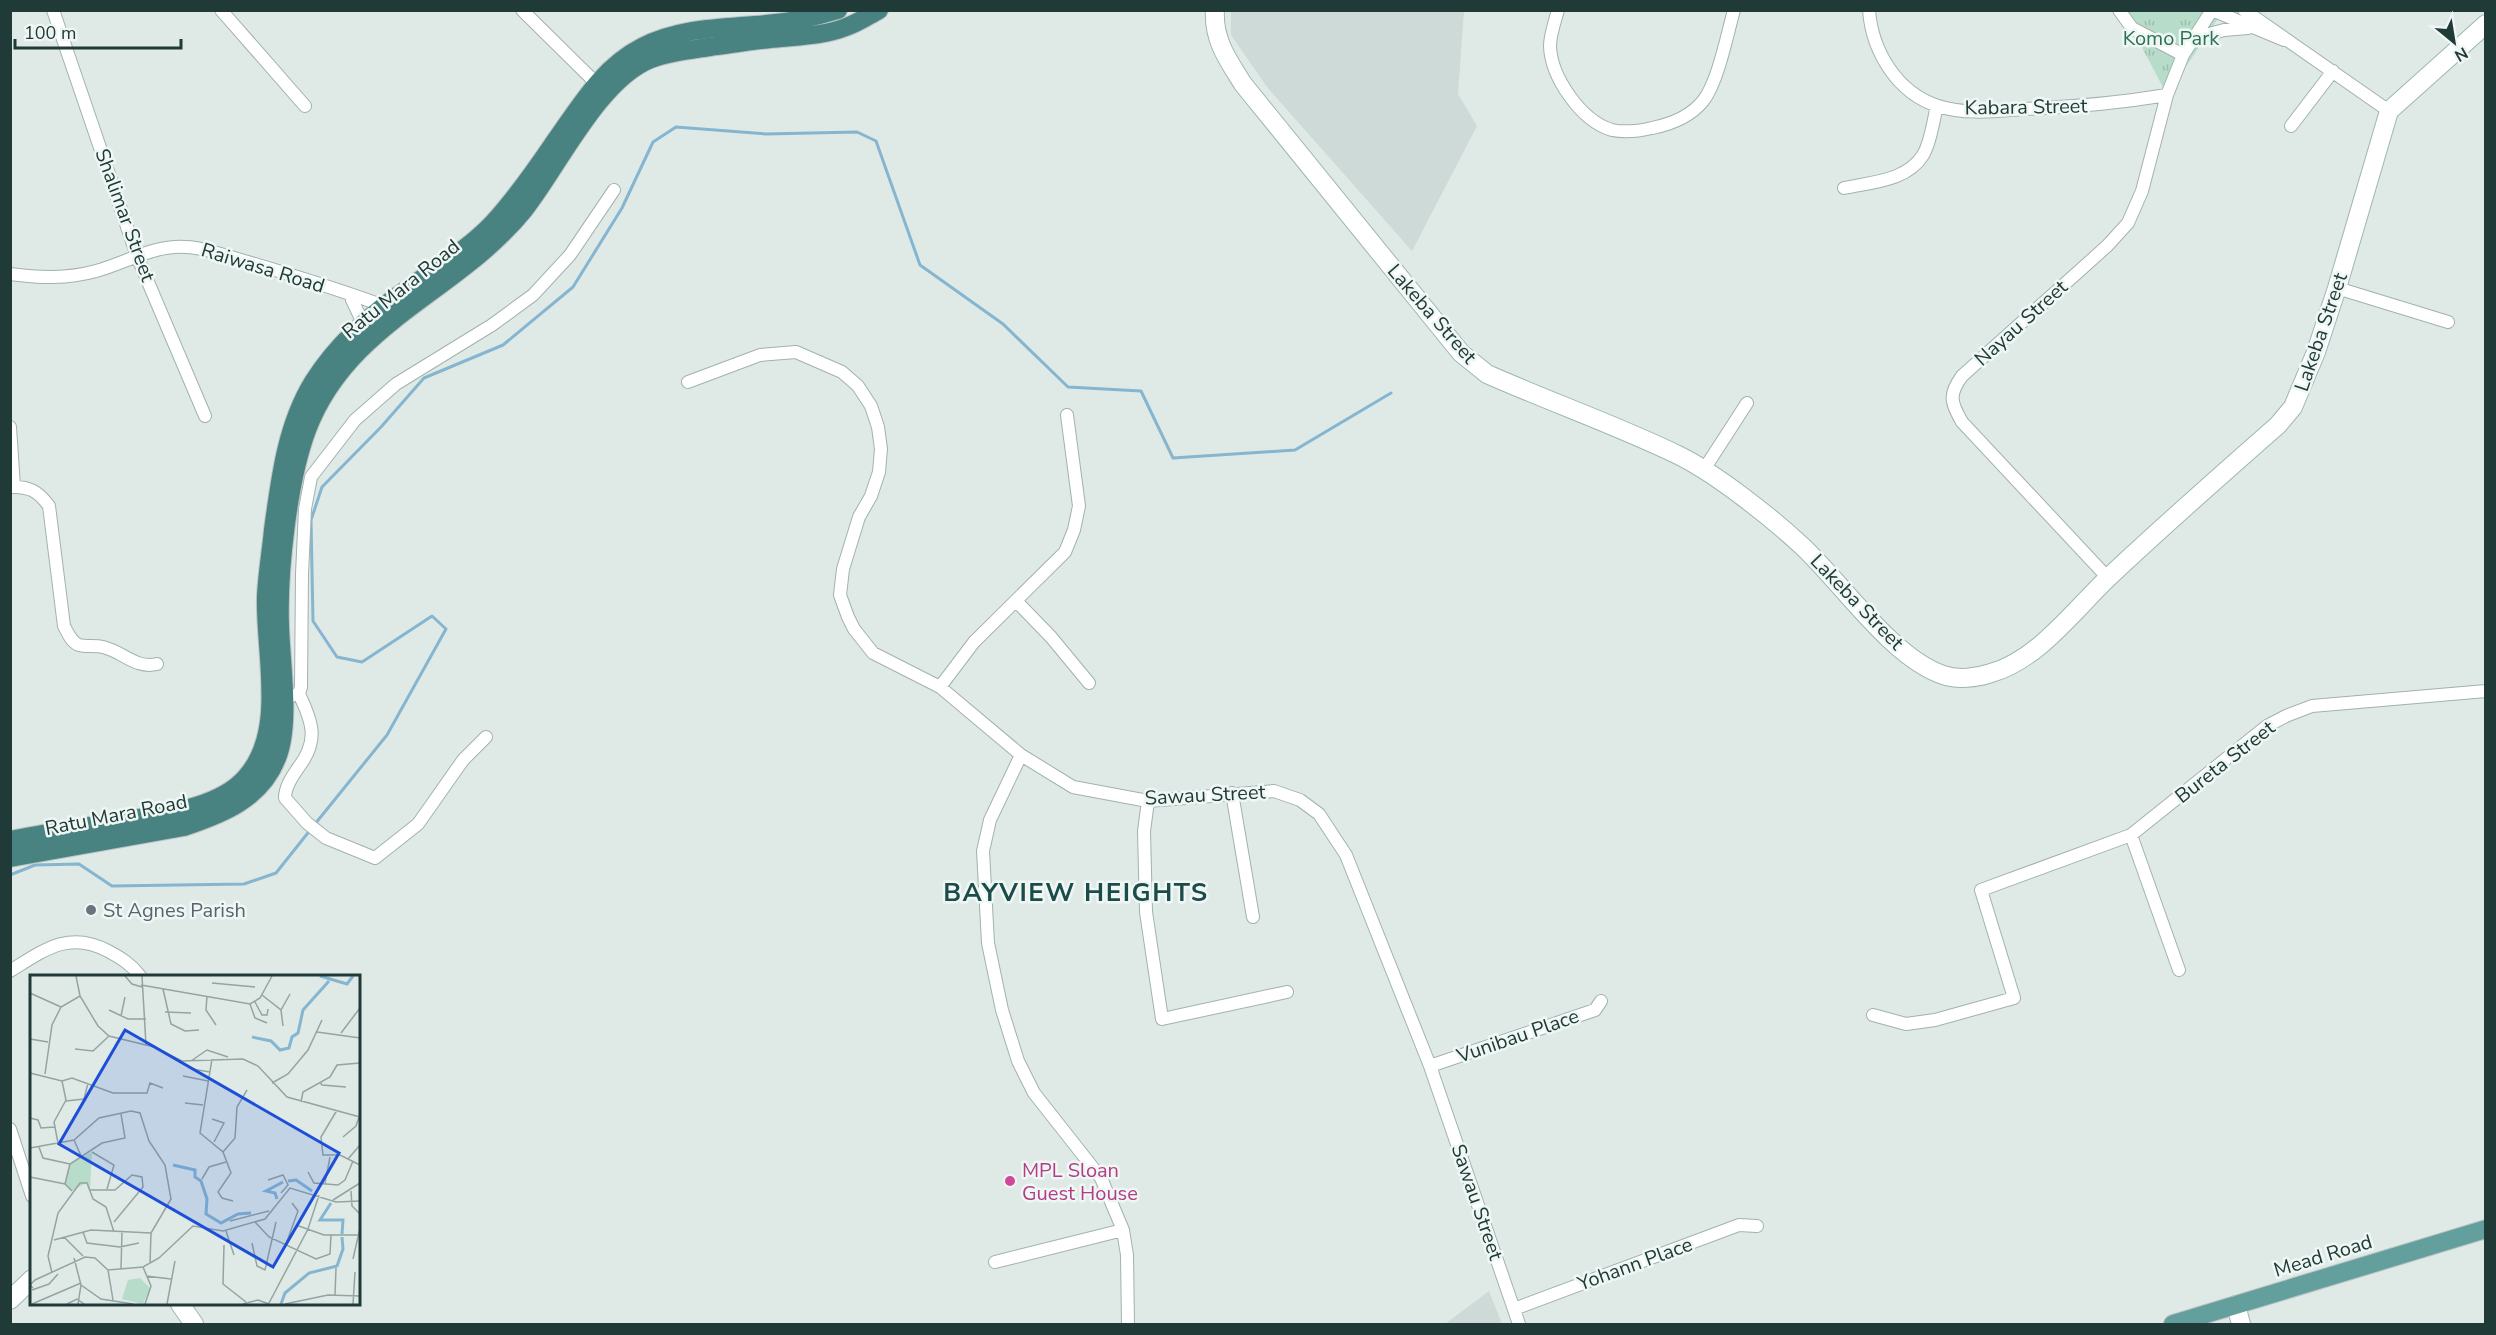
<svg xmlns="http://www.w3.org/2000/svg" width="2496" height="1335" viewBox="0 0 2496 1335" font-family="'Nunito Sans',sans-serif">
	<defs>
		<pattern id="grass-tufts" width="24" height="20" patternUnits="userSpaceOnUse" patternTransform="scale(1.5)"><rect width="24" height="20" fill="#b7dcc9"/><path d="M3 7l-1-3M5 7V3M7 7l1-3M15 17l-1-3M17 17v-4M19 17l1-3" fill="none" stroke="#9dbead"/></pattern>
	</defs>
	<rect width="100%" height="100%" fill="#dfeae7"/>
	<path fill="#cddad7" d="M1231,11H1464L1458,94L1477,126L1412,251L1267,87L1231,35Z
		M1489,1291L1502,1324H1445Z"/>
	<path fill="url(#grass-tufts)" d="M2123,11H2223L2167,95Z"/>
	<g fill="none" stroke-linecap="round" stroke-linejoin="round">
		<path stroke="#86b5d0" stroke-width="3" d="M315,824L387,735L446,629L432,616L362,662L337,657L313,621L311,520L322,487L381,427L424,378L503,345L573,287L622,208L653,142L676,127L766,134L857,132L876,141L920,265L1003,324L1068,387L1141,391L1173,458L1295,450L1391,393
			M10,875L35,865L79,864L112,886L244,884L276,873L311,829"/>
		<defs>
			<path id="minor" d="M53,10L137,256L205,416
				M221,10L305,106
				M522,10L597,84
				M1558,10C1555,21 1550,35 1550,46C1551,77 1581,121 1612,130C1626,133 1639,131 1652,128C1672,124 1690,117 1703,101C1718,82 1727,35 1734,10
				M1869,10C1872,51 1897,93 1938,106C1965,115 1997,111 2025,109C2073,107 2119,103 2167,95
				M2119,10L2132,28L2183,55
				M2244,10L2389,111
				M2194,38L2224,30L2248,28
				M2291,126L2333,71
				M1844,188C1872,182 1907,181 1923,155C1931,142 1933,121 1937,106
				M10,274C40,278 67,279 96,271C122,264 147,249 174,247C198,245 219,254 241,260C289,274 337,289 384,306
				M2337,288L2448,322
				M353,295L352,300L363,323
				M688,382L760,355L796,352L842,372L858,386L871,406L878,427L881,449L879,472L871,496L859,517L843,569L840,595L848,617L854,629L873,653L940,687L1021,755L1073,787L1148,801L1274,791L1300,800L1319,814L1346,855L1430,1066L1519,1324
				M10,427L14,487
				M1703,471L1747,403
				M10,487C29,486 38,491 49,506L64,626C68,633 71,642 79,645C86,647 95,645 103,647C124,652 135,669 157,664
				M2108,578L1962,422C1951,403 1948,395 1962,376L2107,246L2128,223L2142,191L2167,95L2183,55L2212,10L2284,40
				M1017,602L1051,637L1089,683
				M940,687L974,642L1065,552L1074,530L1079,506L1067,415
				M299,694C313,723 319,741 298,768C292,777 285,787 285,798L307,823L326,838L375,858L418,824L463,760L486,737
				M283,698L299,694L301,687L302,574L305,509L311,477L355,420L396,384L492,325L533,295L570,255L614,190
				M1021,755L990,820L983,851L988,943L1002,1010L1018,1061L1034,1093L1101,1178L1123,1230L1127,1255L1128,1324
				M1232,793L1253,917
				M1148,801L1144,831L1146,912L1162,1019L1287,992
				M2131,835L2179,970
				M10,971C44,950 69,930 108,951C121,958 131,964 140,976
				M1873,1015L1906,1024L1935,1020L2014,998L1981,890L2131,835L2267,726L2286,716L2312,706L2486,691
				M1430,1066L1595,1010L1601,1001
				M10,1129L32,1196
				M995,1262L1123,1230
				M1514,1309L1739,1225L1757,1226"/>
			<path id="secondary" d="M1215,10C1213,40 1228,60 1243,84L1461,353L1487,374C1550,402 1616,425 1678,455C1715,473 1771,517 1802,546C1842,583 1892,658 1943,675C1957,680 1977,678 1991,673C2038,660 2074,610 2109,577C2164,525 2221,475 2278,425L2293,407L2316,352L2337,288L2389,111L2486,24
				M10,1300L32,1279
				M180,1304L194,1324
				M2236,1305L2241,1324"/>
			<path id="primary" d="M2173,1324L2486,1229"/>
			<path id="trunk" d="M10,840C43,834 76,828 109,823C151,815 217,811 246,777C287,731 264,652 266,596C267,574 271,551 273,530C280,479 286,426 313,382C338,342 374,311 413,285C440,265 468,249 492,224C515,199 534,172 553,144C579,108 601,68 642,47C680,27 725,28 766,24C791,22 815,17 838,10
				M10,858L184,827C223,814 261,799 277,758C291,724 281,663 280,626C278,572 288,481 307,430C348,322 457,293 524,210C558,167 599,79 651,59C669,52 690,50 710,47C733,44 757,40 781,38C803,36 826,35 846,27C858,23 868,16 879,10"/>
		</defs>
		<use href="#minor" stroke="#a2b2af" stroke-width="14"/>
		<use href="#secondary" stroke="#9eb6b2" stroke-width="20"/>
		<use href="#primary" stroke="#bcc4c3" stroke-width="20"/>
		<use href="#trunk" stroke="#bcc4c3" stroke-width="20"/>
		<use href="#minor" stroke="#fff" stroke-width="12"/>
		<use href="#secondary" stroke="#fff" stroke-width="18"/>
		<use href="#primary" stroke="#63a09d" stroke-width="18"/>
		<use href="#trunk" stroke="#488382" stroke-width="18"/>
	</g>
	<circle fill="#6b7280" stroke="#eff7f5" stroke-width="2" cx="91" cy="910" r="6"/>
	<circle fill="#d1479c" stroke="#eff7f5" stroke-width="2" cx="1010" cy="1181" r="6"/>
	<g text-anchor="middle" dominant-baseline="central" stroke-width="5" stroke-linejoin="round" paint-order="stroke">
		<g font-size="20" fill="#2b7154" stroke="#eff7f5">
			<text x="2171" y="38">Komo Park</text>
		</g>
		<g font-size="20" fill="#203a38" stroke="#eff7f5">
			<text transform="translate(2026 107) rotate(-1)">Kabara Street</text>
			<text transform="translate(125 215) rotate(70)">Shalimar Street</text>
			<text transform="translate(263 268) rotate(17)">Raiwasa Road</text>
			<text transform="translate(401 289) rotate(-39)">Ratu Mara Road</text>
			<text transform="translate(1432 314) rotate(49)">Lakeba Street</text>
			<text transform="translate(2021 323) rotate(-42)">Nayau Street</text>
			<text transform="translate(2321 332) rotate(-71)">Lakeba Street</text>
			<text transform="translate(1857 602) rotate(46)">Lakeba Street</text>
			<text transform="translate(2225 762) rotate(-38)">Bureta Street</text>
			<text transform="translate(1205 795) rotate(-3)">Sawau Street</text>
			<text transform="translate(116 815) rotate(-11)">Ratu Mara Road</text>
			<text transform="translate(1518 1036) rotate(-19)">Vunibau Place</text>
			<text transform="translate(1477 1202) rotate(71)">Sawau Street</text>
			<text transform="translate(2323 1256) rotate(-17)">Mead Road</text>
			<text transform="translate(1635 1264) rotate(-20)">Yohann Place</text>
		</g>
		<g font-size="20" fill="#5b616d" stroke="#eff7f5" text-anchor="start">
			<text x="103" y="910">St Agnes Parish</text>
		</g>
		<g font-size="20" fill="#b23c85" stroke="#eff7f5" text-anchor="start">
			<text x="1022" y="1170">MPL Sloan<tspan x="1022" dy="23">Guest House</tspan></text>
		</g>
		<g font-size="26" font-weight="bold" letter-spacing="1.5" fill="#1c4c4a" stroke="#eff7f5">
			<text x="1076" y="892">BAYVIEW HEIGHTS</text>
		</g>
	</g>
	<g transform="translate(30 975)">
		<rect width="330" height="330" fill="#dfeae7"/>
		<path d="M62,177L60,215L56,208L42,216L35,209L39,189ZM110,303L120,313L113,329L92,324L98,305Z" fill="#b7dcc9"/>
		<path fill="none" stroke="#86b5d0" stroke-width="3" d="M290,1L317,9L323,1M222,62L241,66L250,75L259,73L262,62L268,58L273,35L299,6M143,190L165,195V202L171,206L177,224L176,239L191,248L208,239L221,238M258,206L266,205L282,216M247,224L245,218L236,216L253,207M301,228L290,245H313L312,259M251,329L255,318L279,298L307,291L313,274L312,262"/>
		<path fill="none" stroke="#93a4a1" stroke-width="1.5" d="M46,1L50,21L68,51L79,61L124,72L152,86L213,84L228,91L257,122L330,142M95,1L102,9L112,12M112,1L116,70M182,8L225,12M111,10L220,29L230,23L242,1M133,14L141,49L155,56L169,55M0,18L31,32M232,20L251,35L253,51M177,21L176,35L186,50M225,27L232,40H237L238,34M220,29L225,43L237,48M79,35L98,44H116M251,35L260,19M135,37L161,38M91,41L95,22M287,57L330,63M311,58L330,33M0,64L18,67M45,74L63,76L79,61M182,84L170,158L193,177L201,198L188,217L192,223L203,226M161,86L177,75L198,82M162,94L180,97M0,98L32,106L42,103L83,118H117L120,108L133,113M15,99L22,50L31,32L50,21M153,101L178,106M290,107L292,110L316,112M242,108L258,99L278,75L292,45M36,126L54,124L58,108M271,127L273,117L300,102L307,90L330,88M155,128L173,130M307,135L291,162L293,180H310L330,190M0,143L8,145L11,153L25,152M182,144L194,148L184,167M313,162L326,151L329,142M44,165L52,183M28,168L24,147L36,125L32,106M9,172L13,183L40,189M0,173L44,165L69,143L101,136L110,138L119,166L135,190L141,224L121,258L120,289M62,177L84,190L77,214M193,177L205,163L207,132L217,115M318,184L330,170M278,197L284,208L308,210L315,205L323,186M0,202L35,209L42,216M172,204L179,192L196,187M238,205L253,200L258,210L251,218M295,208L300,182M35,209L40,189L72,168L95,163L91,139M60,215H85L102,200L112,202L113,212L84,247M321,216L322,231L330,239M303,225L330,208M200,246L239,236M225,247L239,262L286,284L300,279L301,260M266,250L294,260H328M196,256L204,280M53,257L57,268L90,272L109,268M34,262L53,281M24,265L61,255L121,258M222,268L227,291L235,295L246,247M256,269L268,236L262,228M194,270L193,309L216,327M44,283L51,310L48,329M323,284L330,253M113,292L121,311L115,329M91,294L92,257M78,295L83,325M22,298L18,281L28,238L50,208H57L63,224L76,232L84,257M116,301L141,304M51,310L71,324L103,329M3,313L0,310L5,305L55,282L65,283L78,295L113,292L129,283L163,251L193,256L235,244L260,213L306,227L330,226M2,315L19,309L28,299M305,320L306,293M239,328L278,254L289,220M2,329L51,308M37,329L47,324L54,329M137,329L145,286M213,329L228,325L239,329M255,329L298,320L330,321M323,329L325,297"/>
		<path fill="#1d4ed8" fill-opacity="0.15" stroke="#1d4ed8" stroke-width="3" d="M95,55L309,178L243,292L29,169Z"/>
		<rect width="330" height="330" fill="none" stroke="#203a38" stroke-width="3"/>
	</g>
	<rect width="2496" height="1335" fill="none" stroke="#203a38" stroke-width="24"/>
	<g transform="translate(2454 42) rotate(150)" stroke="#eff7f5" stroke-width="4.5" paint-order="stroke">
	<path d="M0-4.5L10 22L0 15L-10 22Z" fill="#203a38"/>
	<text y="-9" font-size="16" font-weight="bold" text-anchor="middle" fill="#203a38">N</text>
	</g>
	<path d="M15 39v9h166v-9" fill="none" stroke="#203a38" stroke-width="3"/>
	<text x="24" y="39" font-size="18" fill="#203a38" stroke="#eff7f5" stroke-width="4.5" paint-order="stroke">100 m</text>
</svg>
